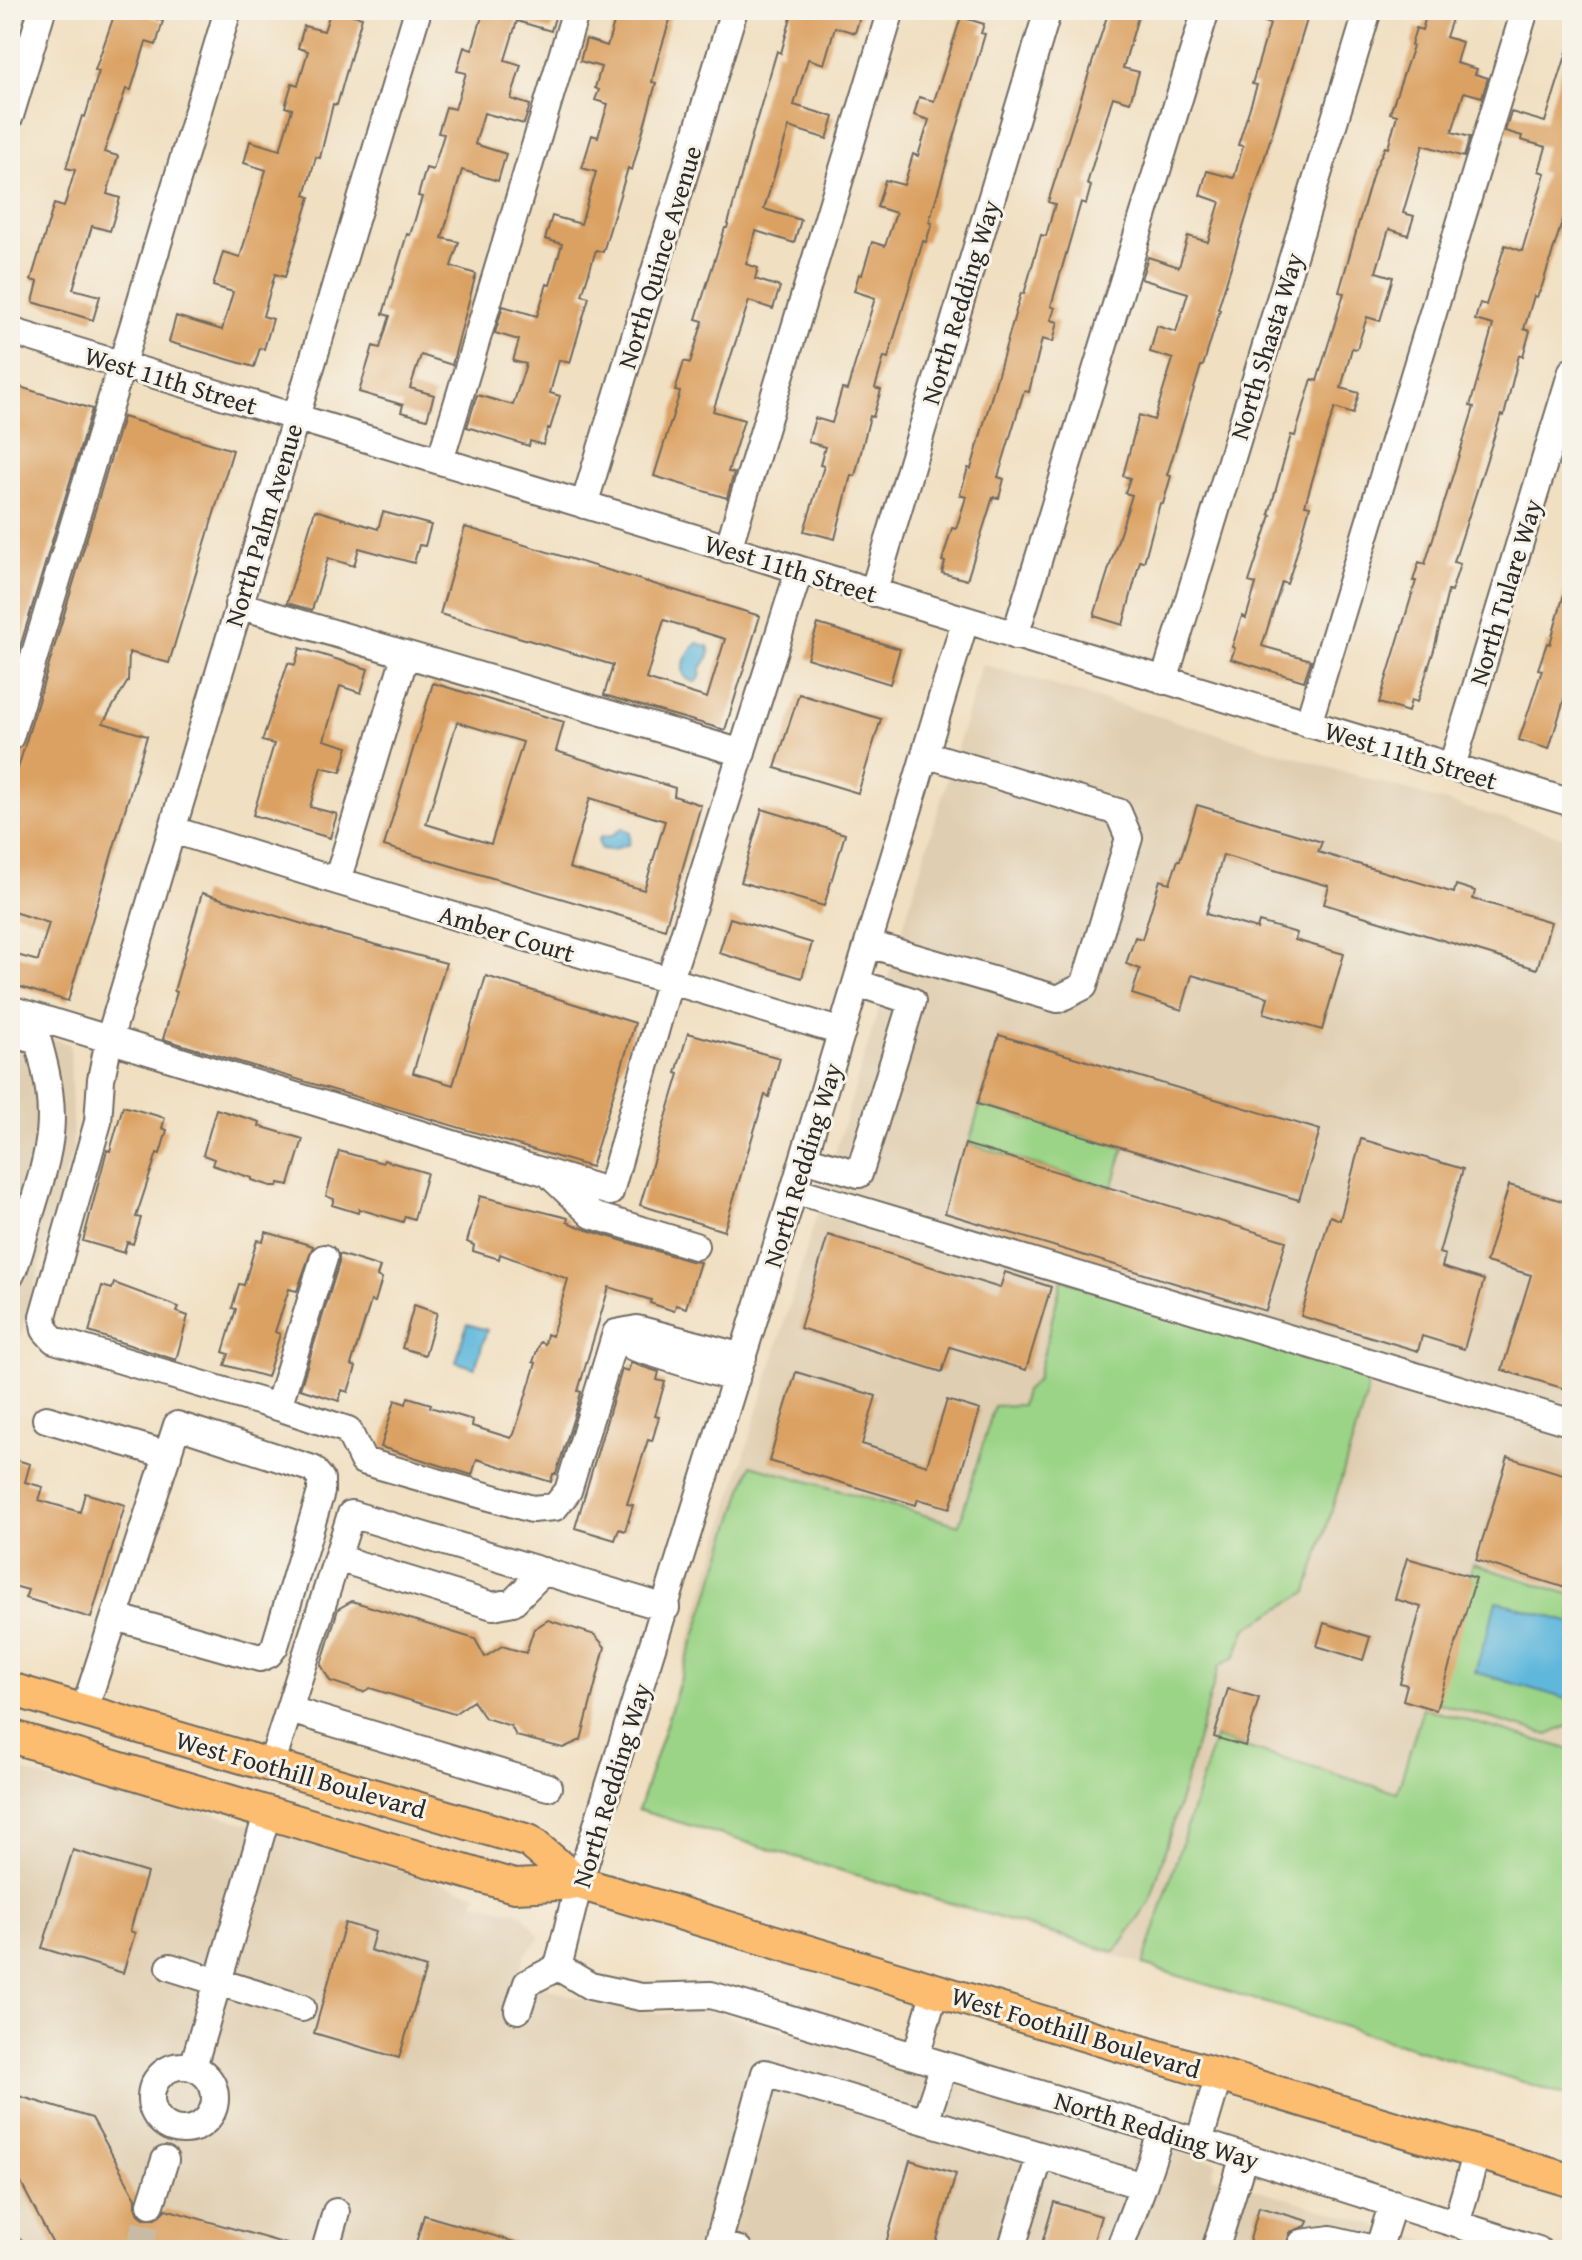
<svg xmlns="http://www.w3.org/2000/svg" width="1582" height="2260" viewBox="0 0 1582 2260" font-family="'Gentium Book Plus',serif">
	<rect width="100%" height="100%" fill="#f7f3e8"/>
	<filter id="ink" filterUnits="userSpaceOnUse"><feTurbulence type="fractalNoise" baseFrequency=".0125" numOctaves="2"/><feDisplacementMap in="SourceGraphic" scale="16" xChannelSelector="R" yChannelSelector="G"/><feConvolveMatrix kernelMatrix="1 2 1 2 8 2 1 2 1" color-interpolation-filters="sRGB"/></filter>
	<filter id="wash" filterUnits="userSpaceOnUse"><feTurbulence type="fractalNoise" baseFrequency=".006" numOctaves="4" result="noise"/><feDisplacementMap in="SourceGraphic" scale="32" xChannelSelector="R" yChannelSelector="G"/><feGaussianBlur stdDeviation="1.8" result="paint"/><feColorMatrix in="noise" values="0 0 0 0 0 0 0 0 0 0 0 0 0 0 0 0 0 1.4 0 .05"/><feComposite in="paint" operator="in"/></filter>
	<g filter="url(#wash)">
		<rect width="100%" height="100%" fill="#f0dfc1"/>
		<path fill="#dfceb1" d="M982,664L1572,839V2096L638,1810Z
			M10,1026L70,1044L73,1150L10,1373Z
			M10,1767L68,1785L166,1799L478,1894L474,1902L522,1913L540,1937L525,1955L517,1980L607,2006L663,2014L692,2009L717,2012L1216,2162L1212,2176L1459,2250H10Z"/>
		<path fill="#9bd487" stroke="#638059" stroke-width="2" d="M980,1105L1124,1148L1112,1188L969,1144Z
			M1062,1279L1369,1372L1366,1397L1307,1592L1247,1628L1235,1657L1219,1666L1150,1902L1115,1952L638,1810L751,1465L959,1525L994,1406L1021,1405L1025,1391L1037,1380Z
			M1473,1564L1572,1595V1724L1548,1735L1435,1702Z
			M1423,1708L1572,1750V2097L1143,1965L1215,1738L1397,1793Z"/>
		<path fill="#5fb7dc" stroke="#457184" stroke-width="2" d="M697,643L708,646C713,659 704,659 701,669C700,672 701,676 699,679L695,682C673,678 686,653 697,643Z
			M622,828L630,832L629,844L612,850L601,849L598,840L601,837L611,836Z
			M467,1324L487,1330L475,1368L456,1362Z
			M1497,1601L1572,1623L1570,1700L1475,1672Z"/>
		<g id="blocks">
			<path fill="#dba162" fill-rule="evenodd" d="M116,10H152L150,17L163,21L156,45L146,42L131,90L126,89L104,152L118,156L107,194L120,198L110,231L92,226L73,289L100,296L93,320L33,302L38,282L31,280L54,204L64,207L75,170L66,168L82,116L85,117L99,71L95,70Z
				M331,10L362,17L337,105L333,104L320,158L316,157L305,195L310,197L285,277L275,274L263,316L273,319L264,349L260,348L254,367L169,342L176,316L222,330L233,292L213,286L223,252L240,257L266,170L244,163L250,141L280,150L292,109L285,107L292,83L298,85L308,51L298,48L304,26L324,31Z
				M484,10H557L551,31L517,21L505,60L521,65L511,99L530,105L524,124L484,113L475,144L506,154L498,181L462,170L442,238L459,242L451,266L476,274L452,365L421,355L410,388L434,395L427,419L401,412L403,405L359,392L373,346L380,348L390,316L383,314L407,234L410,235L422,197L418,196L426,168L433,170L444,134L438,133L446,107L455,109L466,73L457,71L464,47L472,50Z
				M618,10H673L656,65L652,82L656,83L632,170L628,168L603,252L596,250L582,295L589,297L570,363L559,360L550,393L560,396L550,429L548,428L543,445L530,441L529,446L467,427L477,395L513,405L526,364L513,361L519,340L495,333L503,306L537,316L547,284L550,285L562,244L545,239L552,216L581,224L596,172L582,168L592,135L598,137L608,104L595,100L599,90L595,88L601,67L580,61L586,39L607,46Z
				M793,10H852L861,13L855,33L835,27L824,64L808,59L794,105L834,117L827,139L789,127L764,209L801,220L794,243L756,231L746,264L758,268L755,279L780,287L773,309L749,301L713,411L744,420L728,472L734,473L727,498L654,476L680,392L675,391L684,361L690,363L703,321L696,319L704,293L725,228H727L753,132L777,51L781,53Z
				M1109,10H1140L1123,68L1139,72L1130,102L1113,97L1110,106L1087,184L1091,186L1086,204L1081,202L1051,306L1055,308L1051,320L1058,322L1053,342L1042,339L1029,392L1024,391L998,477L1004,479L999,498L993,497L967,580L942,573L945,562L942,561L952,528L956,529L966,497L960,495L968,468L971,469L1021,293L1024,294L1041,235L1046,236L1055,204L1048,202Z
				M1239,10H1310L1218,309L1220,310L1203,366H1201L1167,475L1171,476L1163,504L1160,503L1144,562L1140,561L1123,625L1094,616L1132,495L1125,493L1130,478L1123,476L1139,415L1154,420L1173,359L1150,352L1157,326L1176,332L1188,293L1141,279L1148,257L1179,267L1188,236L1208,242L1220,202L1200,195L1207,171L1234,178L1243,146L1238,145L1257,85L1252,84L1270,24L1239,14Z
				M1428,10H1455L1446,37L1462,42L1456,63L1477,69L1475,74L1488,78L1482,97L1464,92L1452,132L1470,137L1464,157L1423,145L1403,213L1414,216L1408,235L1389,229L1376,272L1393,277L1380,321L1367,317L1357,349L1352,348L1341,388L1359,393L1353,414L1335,408L1328,427L1305,505L1310,506L1293,566L1287,584L1282,582L1262,646L1311,660L1304,681L1231,659L1235,648L1232,647L1242,616L1246,618L1256,584L1249,582L1271,515L1269,514L1291,435L1295,436L1312,379L1317,381L1344,293L1339,292L1373,173L1385,147L1388,148L1397,115L1390,113L1413,46L1411,45L1416,28L1422,30Z
				M961,17L984,24L981,33L985,34L929,222L932,223L926,242L923,241L888,358L884,357L875,388L881,390L873,417L870,416L855,476L851,475L835,539L804,531L824,466L820,465L825,447L808,442L815,418L832,423L842,389L847,390L875,298L854,291L859,274L862,275L872,242L885,246L896,213L877,207L885,180L904,185L913,154L918,156L929,120L914,115L919,97L934,101Z
				M1568,49L1572,50V190L1542,286L1537,297L1534,296L1524,329L1530,331L1523,356L1519,355L1504,416L1501,415L1454,562L1460,564L1451,592L1448,591L1434,650L1417,702L1411,700L1408,712L1379,703L1416,581H1413L1419,562L1425,564L1474,407L1470,406L1493,325L1475,320L1480,303L1486,305L1505,245L1522,251L1545,173L1539,171L1546,147L1521,140L1522,136L1505,131L1511,112L1545,122Z
				M10,384L92,409L13,670L10,669Z
				M123,417L233,450L169,663L129,652L128,681L103,723L147,736L68,1001L10,984V953L38,961L49,923L10,911V795Z
				M315,510L378,529L383,512L431,525L425,546L419,545L414,563L359,548L354,566L328,558L312,610L287,603Z
				M465,527L760,616L725,730L604,695L613,665L440,614ZM664,620L725,639L707,698L646,679Z
				M1567,583L1572,584V691L1567,690L1549,749L1519,740L1542,670L1538,669L1547,643L1550,644Z
				M818,624L900,649L890,684L807,658Z
				M300,648L368,669L361,693L340,686L324,740L348,747L341,772L321,767L310,807L337,814L330,838L253,815L274,744L262,741L288,663L295,665Z
				M433,683L564,722L556,751L675,788L674,796L701,805L665,929L384,846ZM457,722L523,742L491,844L426,824ZM590,798L665,821L644,890L569,868Z
				M799,694L881,719L858,793L775,768Z
				M1197,805L1322,842L1318,852L1454,893L1456,885L1475,891L1473,899L1551,922L1537,969L1324,904L1329,886L1223,855L1206,914L1257,929L1259,922L1297,933L1295,940L1344,954L1322,1030L1264,1013L1268,997L1192,975L1182,1010L1132,994L1140,969L1126,964L1135,937L1142,939L1160,880L1170,883L1178,860H1180Z
				M762,809L845,834L824,906L741,882Z
				M202,893L332,933L446,963L413,1073L453,1085L486,976L635,1023L591,1167L163,1039L177,992L174,991Z
				M730,918L812,943L802,978L719,953Z
				M688,1033L780,1058L769,1097L765,1095L724,1231L640,1205L679,1074L676,1073Z
				M999,1035L1320,1130L1299,1200L977,1104Z
				M123,1106L165,1118L162,1128L167,1130L160,1154L157,1153L136,1217L141,1218L133,1244L127,1242L124,1253L83,1241L107,1150L110,1151Z
				M216,1109L260,1122L259,1126L303,1139L289,1185L279,1183L278,1186H271L252,1180V1178L212,1165L214,1159L203,1155Z
				M1361,1139L1463,1169L1439,1253L1445,1255L1442,1267L1484,1280L1464,1349L1422,1336L1418,1351L1301,1316L1330,1216L1340,1220Z
				M965,1144L1286,1241L1266,1311L945,1213Z
				M339,1151L383,1163L384,1160L427,1173L414,1219L405,1216L403,1222L359,1209L358,1213L332,1205L334,1199L326,1196Z
				M1509,1185L1572,1204V1391L1502,1370L1531,1275L1486,1262Z
				M480,1196L568,1218L567,1222L587,1230L690,1261L700,1262L686,1308L676,1305L674,1311L650,1303L651,1300L609,1287L578,1391L581,1392L577,1407L556,1474H553L551,1482L477,1459L472,1475L381,1447L395,1400L406,1404L408,1397L431,1404L430,1407L473,1420L472,1426L511,1438L514,1434L536,1363L533,1362L540,1342L545,1344L547,1334L552,1336L568,1279L500,1254L499,1259L473,1251L474,1245L467,1242Z
				M266,1232L313,1246L297,1291L289,1289L275,1332L280,1334L267,1377L225,1365L229,1354L223,1352L236,1309L232,1308L239,1284L244,1285L257,1240L263,1241Z
				M828,1235L1000,1288L1005,1272L1051,1287L1026,1370L950,1347L942,1372L800,1328Z
				M339,1254L380,1267L377,1276L382,1279L375,1302L371,1301L351,1365L356,1367L348,1392L342,1390L339,1401L300,1389L339,1263Z
				M114,1283L179,1307L177,1312L188,1316L176,1360L89,1332L102,1286L112,1289Z
				M414,1305L437,1313L425,1355L402,1348Z
				M631,1363L659,1372L657,1380L665,1382L655,1416L659,1417L652,1441L648,1440L627,1504L633,1505L625,1531L619,1529L615,1540L575,1528L622,1369L628,1371Z
				M796,1372L876,1396L862,1444L927,1465L947,1400L980,1410L950,1508L918,1499L916,1505L769,1461Z
				M1508,1457L1572,1477V1590L1476,1560Z
				M10,1458L30,1464L25,1482L43,1487L39,1500L80,1512L85,1493L125,1505L91,1618L25,1598L28,1590L10,1585Z
				M1407,1558L1476,1578L1436,1710L1403,1700L1407,1685L1400,1683L1421,1607L1395,1599Z
				M352,1601L475,1639L485,1657L502,1646L526,1653L534,1629L548,1620L595,1635L605,1647L581,1740L563,1748L516,1736L511,1726L485,1718L473,1701L454,1714L370,1688L363,1692L330,1681L321,1665L338,1609Z
				M1324,1623L1370,1637L1363,1660L1317,1646Z
				M1228,1689L1259,1698L1245,1746L1214,1737Z
				M73,1850L147,1873L130,1931L135,1933L123,1973L42,1948Z
				M345,1923L375,1932L370,1950L426,1968L399,2058L314,2033Z
				M19,2096L92,2118L136,2198L135,2207L139,2214L145,2219H155L166,2209L290,2245L289,2250H56L10,2162V2126Z
				M910,2160L956,2174L934,2250H884Z
				M1054,2202L1101,2216L1091,2250H1040Z
				M1259,2207L1308,2221L1306,2226L1290,2232L1285,2250H1247Z
				M424,2215L525,2245L524,2250H414Z"/>
		</g>
	</g>
	<g filter="url(#ink)">
		<use href="#blocks" fill-opacity="0" stroke="#706a60" stroke-width="2"/>
		<g fill="none" stroke-linecap="round" stroke-linejoin="round">
			<path stroke="#c9bba3" stroke-width="26" stroke-dasharray="26 13" stroke-linecap="butt" d="M139,2250L151,2204"/>
			<defs>
				<path id="minor" d="M418,10L109,1040L101,1079L98,1122L43,1316L45,1330L54,1340L278,1407L348,1430L363,1461L532,1509L555,1507L568,1491L616,1333
					M10,116L42,10
					M10,331L1572,803
					M440,461L576,10
					M584,505L734,10
					M728,549L891,10
					M873,593L1048,10
					M238,605L742,753
					M965,621L794,1190L579,1883L558,1967L590,1986L641,1997L711,1995L1199,2142L1538,2250
					M1015,636L1206,10
					M1164,681L1368,10
					M1308,724L1525,10
					M10,737L228,10
					M1452,766L1572,371
					M173,830L337,881L842,1032
					M337,881L405,656
					M868,944L1058,999L1084,986L1129,838L1118,812L925,754
					M10,1009L610,1192L669,982L799,571
					M10,1033L38,1041C60,1118 52,1144 29,1218C23,1236 19,1261 10,1276
					M804,1158L859,1174L912,1001L857,983
					M551,1176L592,1215L695,1246
					M794,1190L1572,1423
					M736,1379L633,1347L616,1333L637,1329L743,1357
					M278,1407L324,1258
					M46,1419L168,1455
					M337,1558L493,1606L513,1602L544,1571
					M290,1710L548,1787
					M84,1711L177,1425L313,1469L321,1479V1492L275,1646L269,1654L260,1658L115,1617
					M271,1766L351,1514L666,1608
					M170,1967L302,2008
					M518,2010L527,1983L558,1967
					M916,2056L935,1990
					M151 2098a32 32 0 1 1 64 0a32 32 0 1 1-64 0Z
					M193,2067L268,1811
					M925,2121L944,2065
					M1199,2142L1219,2075
					M151,2204L165,2160
					M1456,2224L1477,2152
					M10,2249L12,2250
					M325,2250L336,2212
					M739,2250L718,2244L765,2073L1143,2186L1162,2130
					M1011,2250L1040,2156
					M1119,2250L1143,2186
					M1215,2250L1244,2156
					M1301,2250L1302,2243L1331,2239
					M1322,2250L1331,2239L1378,2250L1393,2203"/>
				<path id="major" d="M10,1689L529,1841L579,1883
					M10,1736L514,1886L579,1883L1572,2181"/>
			</defs>
			<use href="#minor" stroke="#706a60" stroke-width="30"/>
			<use href="#major" stroke="#706a60" stroke-width="36"/>
			<use href="#minor" stroke="#fff" stroke-width="26"/>
			<use href="#major" stroke="#fcbd6f" stroke-width="32"/>
		</g>
	</g>
	<g text-anchor="middle" dominant-baseline="central" stroke-width="6" stroke-linejoin="round" paint-order="stroke">
		<g font-size="26" fill="#2b2b2b" stroke="#f7f3e8">
			<text transform="translate(659 257) rotate(-73)">North Quince Avenue</text>
			<text transform="translate(960 302) rotate(-73)">North Redding Way</text>
			<text transform="translate(1266 346) rotate(-73)">North Shasta Way</text>
			<text transform="translate(171 380) rotate(17)">West 11th Street</text>
			<text transform="translate(263 525) rotate(-73)">North Palm Avenue</text>
			<text transform="translate(791 568) rotate(17)">West 11th Street</text>
			<text transform="translate(1505 592) rotate(-73)">North Tulare Way</text>
			<text transform="translate(1411 755) rotate(17)">West 11th Street</text>
			<text transform="translate(507 933) rotate(17)">Amber Court</text>
			<text transform="translate(802 1165) rotate(-73)">North Redding Way</text>
			<text transform="translate(301 1774) rotate(16)">West Foothill Boulevard</text>
			<text transform="translate(611 1785) rotate(-73)">North Redding Way</text>
			<text transform="translate(1076 2032) rotate(17)">West Foothill Boulevard</text>
			<text transform="translate(1157 2130) rotate(17)">North Redding Way</text>
		</g>
	</g>
	<rect width="1582" height="2260" fill="none" stroke="#f7f3e8" stroke-width="40"/>
</svg>
